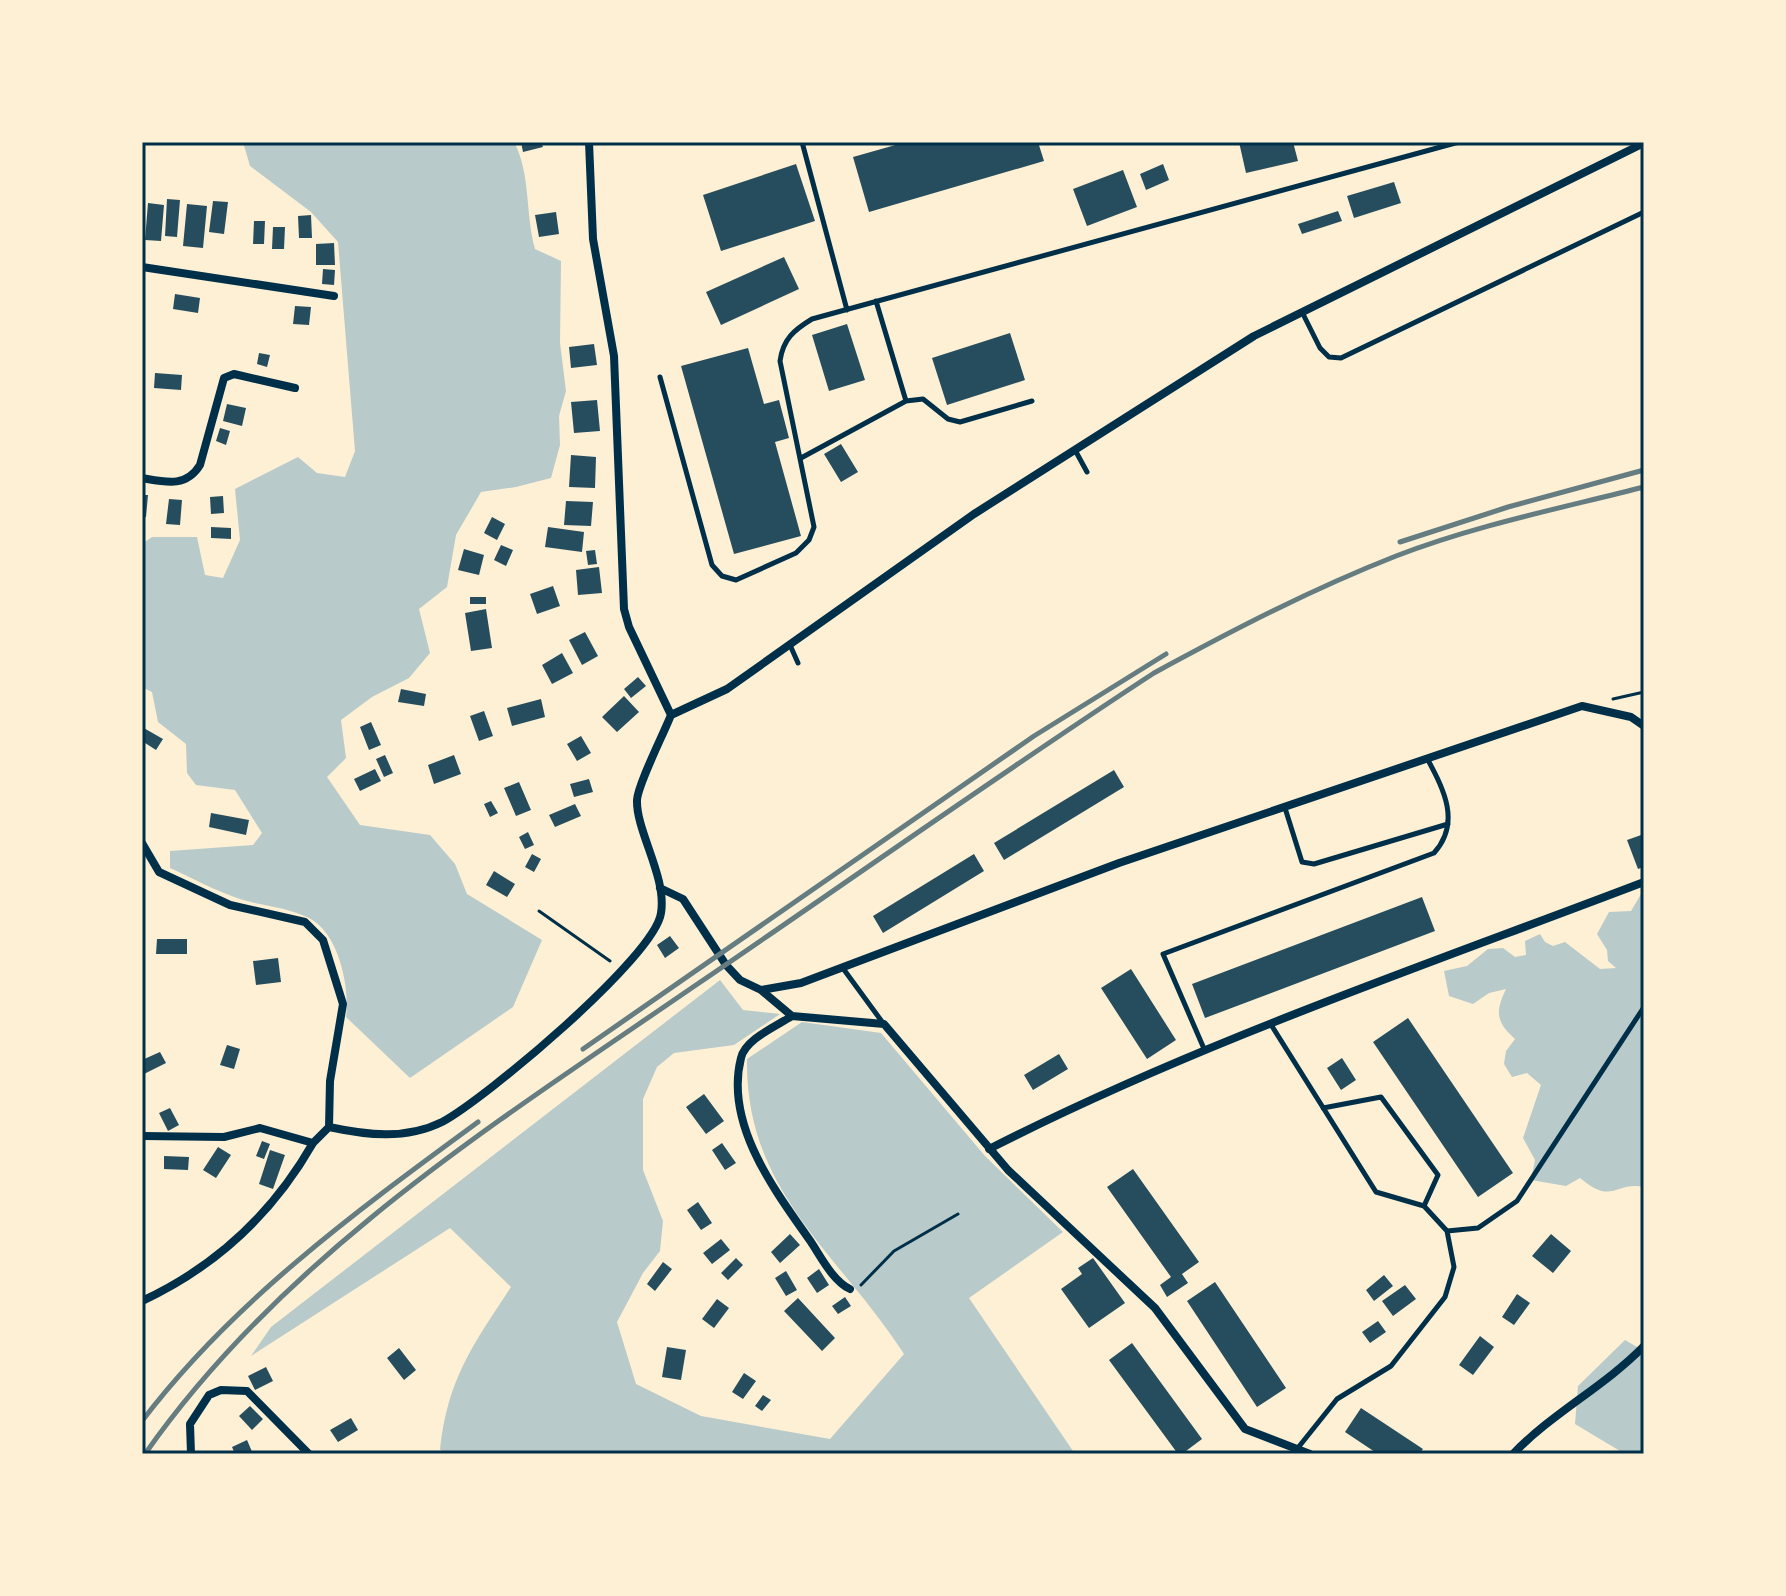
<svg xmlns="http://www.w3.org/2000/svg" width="1786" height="1596" viewBox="0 0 1786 1596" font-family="'Source Sans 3',sans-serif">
	<rect width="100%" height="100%" fill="#fdf0d5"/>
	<path fill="#b9caca" d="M243,142H514C531,174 525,213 535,249L561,261L560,343L566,391L559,416L560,445L551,478L516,487L481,492L456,535L447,587L419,609L430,653L409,678L372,697L341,720L346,758L327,777L360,825L430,835L455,864L467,894L542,940L513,1007L410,1078L346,1017C350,988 339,933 309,918C288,907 260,906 237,898C214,890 192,878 170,868V851L253,845L262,833L235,790L196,785L187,773L186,744L158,722L152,692L142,687V544L152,537H197L205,575L223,578L240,540L235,489L298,457L317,473L345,477L355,451L338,242L311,212L250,166Z
		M1644,889V1187C1615,1181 1613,1206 1580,1178L1566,1186L1531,1180L1535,1160L1523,1138L1541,1085L1527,1073L1512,1077L1504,1064L1506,1051L1515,1039C1496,1022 1495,1012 1506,989L1489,993L1473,1004L1449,996L1444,971L1467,966L1488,949L1503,948L1515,957L1526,955L1525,941L1540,934L1545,942L1553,946L1565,942L1600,969L1616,968L1608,961L1607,950L1597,934L1609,912L1631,911Z
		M720,980L743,1010L780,1014L734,1045L674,1053L657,1067L643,1099V1170L663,1221L660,1251L643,1273L617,1322L636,1384L701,1416L830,1439L904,1354C839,1253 745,1192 747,1059L802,1022L881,1033L985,1156L1063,1232L969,1298L1075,1454H444L440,1449C448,1378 473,1345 511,1287L450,1228L251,1356L271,1327Z
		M1625,1340L1644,1351V1454H1625L1575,1424L1578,1386Z"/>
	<path fill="#264d5e" d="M521,142H541L543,147L523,152Z
		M906,142H1038L1044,161L869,212L853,157Z
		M1239,142H1293L1298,161L1246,173Z
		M796,164L815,221L721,251L703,195Z
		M1163,164L1169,180L1146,190L1140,174Z
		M1123,170L1137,207L1087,226L1073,189Z
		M1394,182L1401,203L1354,218L1347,196Z
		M167,199L180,200L177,237L165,236Z
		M213,201L228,202L224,234L209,232Z
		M148,203L164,205L161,241L145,240Z
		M187,204L207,206L203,248L183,246Z
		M1338,211L1342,221L1302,234L1298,224Z
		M556,212L559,234L539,237L535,215Z
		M311,215L312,238H299L298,216Z
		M254,221H265L264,244H253Z
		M273,227H285L284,249H272Z
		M334,243L335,265H316V244Z
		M784,257L799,289L721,325L706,292Z
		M323,269L335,270L334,285L322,284Z
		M175,294L200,298L198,313L173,309Z
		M295,306L311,307L309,325L293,324Z
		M847,324L865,380L829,391L812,335Z
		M1010,333L1025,380L947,405L932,358Z
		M594,344L597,365L571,368L569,347Z
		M748,348L764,404L779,400L789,438L775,442L801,536L734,554L681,366Z
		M259,353L270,355L267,367L257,364Z
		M155,373L182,375L181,390L154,388Z
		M597,400L600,431L574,433L571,402Z
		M227,404L246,408L242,426L223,421Z
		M220,428L230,431L226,445L216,441Z
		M841,444L858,472L841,482L824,454Z
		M571,455L596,457L595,488L569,487Z
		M142,495H148L146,517H142Z
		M223,496L224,513L211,514L210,497Z
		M169,499L182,500L180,525L166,524Z
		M566,501L593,502L591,526L564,525Z
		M492,517L505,524L497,540L484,533Z
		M211,527L231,528V539L211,538Z
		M548,527L584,532L582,552L545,547Z
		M501,545L513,550L506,566L494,560Z
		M464,549L484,555L479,575L458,570Z
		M595,550L597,564L588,565L586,551Z
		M599,567L602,593L578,595L576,570Z
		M553,586L560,606L537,614L530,594Z
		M470,597H486V604H470Z
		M486,609L492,648L471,651L465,613Z
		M585,632L598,656L582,665L569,640Z
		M562,653L573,673L552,684L542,665Z
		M638,677L646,686L631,698L624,689Z
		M401,689L426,694L424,706L398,702Z
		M624,696L639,712L617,732L602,717Z
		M541,699L545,717L512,726L507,708Z
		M484,711L493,736L479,741L470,716Z
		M371,722L381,745L369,750L360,727Z
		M142,727L163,739L156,750L142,741Z
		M581,736L591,753L577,761L567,744Z
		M385,755L393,773L384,777L376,759Z
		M454,755L461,774L434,784L428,765Z
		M375,769L381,781L360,791L354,779Z
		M1114,770L1124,787L1004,860L994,843Z
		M589,779L593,792L574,797L570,784Z
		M519,782L531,810L516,816L504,788Z
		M491,801L498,813L490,817L484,804Z
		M575,804L581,816L555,827L549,815Z
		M211,813L249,820L246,835L209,827Z
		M528,832L534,845L525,849L519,837Z
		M1644,834V867L1638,869L1627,840Z
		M532,854L541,859L534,872L525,867Z
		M974,854L984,871L883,933L873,916Z
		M494,871L515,884L507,897L486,885Z
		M1422,897L1435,931L1205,1018L1192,984Z
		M670,936L679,948L665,958L657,945Z
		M157,939H187V954H156Z
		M278,958L281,982L256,985L253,961Z
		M1131,969L1176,1040L1147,1059L1101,988Z
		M1408,1018L1513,1173L1478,1197L1373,1042Z
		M227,1045L240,1049L234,1069L220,1065Z
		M160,1052L166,1063L142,1075V1060Z
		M1059,1054L1068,1069L1033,1090L1024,1075Z
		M1342,1058L1356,1080L1341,1090L1327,1068Z
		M704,1094L724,1121L706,1134L686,1107Z
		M170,1108L179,1125L168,1131L159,1113Z
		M262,1141L270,1144L264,1159L256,1156Z
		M722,1143L736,1163L725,1170L712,1150Z
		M218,1147L231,1155L216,1178L203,1170Z
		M270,1150L285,1155L273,1189L259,1184Z
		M164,1156L189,1157L188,1170L164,1169Z
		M1133,1169L1199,1262L1182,1274L1188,1283L1167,1297L1160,1285L1171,1277L1107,1187Z
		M698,1202L712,1223L701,1230L687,1210Z
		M790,1234L800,1245L780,1263L771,1252Z
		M1551,1234L1571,1251L1553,1273L1532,1256Z
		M721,1239L730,1250L712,1264L703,1253Z
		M736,1258L743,1265L728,1280L721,1273Z
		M1093,1258L1125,1303L1089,1328L1061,1289L1082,1274L1078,1268Z
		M663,1262L672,1269L655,1291L647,1284Z
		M819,1269L829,1285L817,1293L807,1278Z
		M786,1271L797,1290L786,1296L775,1278Z
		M1384,1275L1393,1286L1374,1301L1366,1290Z
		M1215,1282L1286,1388L1257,1407L1187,1301Z
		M1405,1285L1416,1299L1393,1316L1382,1301Z
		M1517,1294L1530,1303L1514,1325L1502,1317Z
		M845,1297L851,1306L838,1314L832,1306Z
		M798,1298L835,1338L822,1351L784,1311Z
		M717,1299L729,1308L714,1328L702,1319Z
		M1378,1321L1386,1332L1370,1343L1362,1332Z
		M1480,1336L1494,1347L1473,1375L1459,1365Z
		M1132,1343L1202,1439L1182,1454H1178L1109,1360Z
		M667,1347L686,1350L681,1380L662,1377Z
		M399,1348L416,1370L404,1380L387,1358Z
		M266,1367L273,1381L255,1390L248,1376Z
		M744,1373L756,1381L743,1399L732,1392Z
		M763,1395L771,1400L762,1411L755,1406Z
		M250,1406L263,1419L252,1430L239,1416Z
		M1361,1408L1423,1449L1419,1454H1378L1345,1432Z
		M351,1418L358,1430L338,1442L330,1430Z
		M247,1440L253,1454H235L232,1447Z"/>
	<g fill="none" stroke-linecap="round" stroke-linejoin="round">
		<path stroke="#003049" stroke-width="3" d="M1613,699L1644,692
			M539,911L610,961
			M861,1285L894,1251L958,1214"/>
		<path stroke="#003049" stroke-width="5" d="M802,142L847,310
			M876,301L906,401
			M1302,312L1320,348L1329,357L1341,358L1644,212
			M660,377L712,565L722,576L736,580L796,553L809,540L814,527L780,361C783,339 794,330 812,319L1459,142
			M1075,450L1087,472
			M801,458L906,401L923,399L948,419L960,422L1032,401
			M790,645L798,663
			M1285,808L1302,862L1314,864L1448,824
			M842,967L883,1023
			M1270,1023L1376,1192L1424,1206L1447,1231L1478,1228L1517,1201L1644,1007
			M1205,1051L1163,954L1434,853C1461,823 1444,790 1428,760
			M1323,1108L1381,1097L1438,1175L1424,1206
			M1297,1449L1337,1399L1391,1366L1445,1297L1454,1267L1447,1231"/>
		<path stroke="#003049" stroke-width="8" d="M589,142L593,239L614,356L624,609L629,627L671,715
			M142,267L334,296
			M142,478C165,482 186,488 200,465L224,378L234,374L295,388
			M671,715L727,689L974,514L1254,336L1644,143
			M142,843L159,872L230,905L305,922L323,940L343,1004L330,1081L329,1127L313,1143L260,1128L224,1137L142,1136
			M660,888L683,899L726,965L740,980L761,990L801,983L1119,863L1582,706L1631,717L1644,726
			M761,990L792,1016C777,1026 745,1039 741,1058C724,1125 776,1192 811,1242C821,1257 833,1281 850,1289
			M792,1016L884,1024L1008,1170L1155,1308L1245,1429L1310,1454
			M329,1127C366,1135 406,1140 442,1122C485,1099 655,957 661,913C667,877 636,831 637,800C638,784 664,733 671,715
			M989,1149C1199,1042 1424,966 1644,882
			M142,1301C215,1267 273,1213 313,1143
			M191,1454L190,1424L209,1395L221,1390L247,1391L309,1454
			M1513,1454C1552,1413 1604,1387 1644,1346"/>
		<path stroke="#657d81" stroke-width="5" d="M1400,542L1508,507L1644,470
			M583,1049L1034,736L1166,654
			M142,1421C233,1301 358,1210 478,1122
			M145,1454C285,1254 498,1121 696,985C849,881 999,774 1154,673C1233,630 1312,589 1396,556C1476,525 1562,508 1644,487"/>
	</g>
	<rect width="1786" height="1596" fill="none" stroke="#fdf0d5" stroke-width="288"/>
	<rect x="144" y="144" width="1498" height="1308" fill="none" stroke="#003049" stroke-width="3"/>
</svg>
